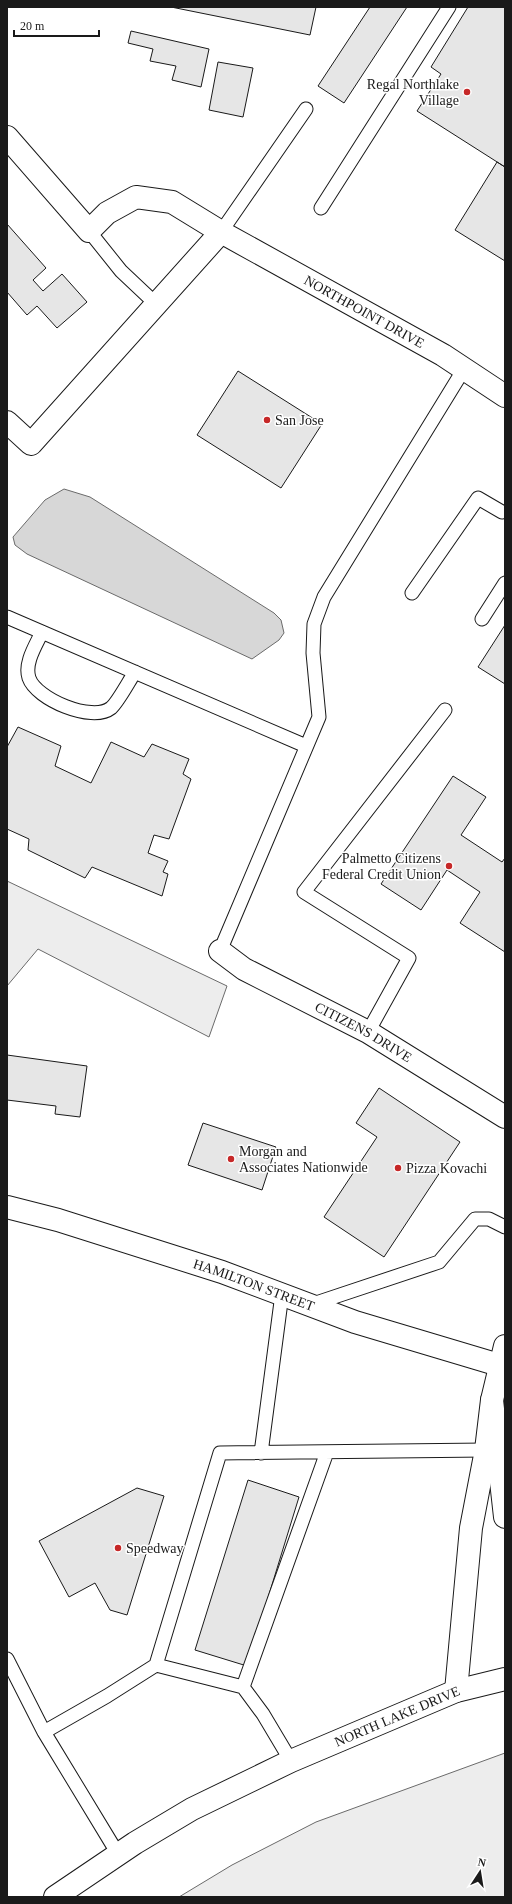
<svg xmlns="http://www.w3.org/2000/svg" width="512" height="1904" viewBox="0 0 512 1904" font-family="'Times New Roman',serif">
	<rect width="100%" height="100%" fill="#fff"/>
	<path fill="#ededed" stroke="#6a6a6a" d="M7,881L227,986L209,1037L38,949L7,986Z
		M505,1753V1897H179L232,1865L316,1822Z"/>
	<path fill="#d7d7d7" stroke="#6a6a6a" d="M64,489L90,497L274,613L281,620L284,633L279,640L252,659L27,554L15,545L13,537L45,500Z"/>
	<path fill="#e6e6e6" stroke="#1a1a1a" d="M171,7H316L310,35Z
		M370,7H407L344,103L318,86Z
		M468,7H505V167L417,111L441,74L431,67Z
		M131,31L209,49L201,87L172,80L176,66L150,61L153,49L128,43Z
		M218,62L253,68L243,117L209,110Z
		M497,162L505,167V261L455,230Z
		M7,224L46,268L33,280L43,291L62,274L87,302L57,328L37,306L27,315L7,292Z
		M238,371L322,424L281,488L197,435Z
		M505,625V684L478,667Z
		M18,727L61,746L55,766L91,783L111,742L144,757L152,744L189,759L183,774L191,779L169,839L154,835L148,853L168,861L163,872L168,874L162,896L92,867L85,878L28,850L29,839L7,829V747Z
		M453,776L486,797L461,835L502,862L505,858V952L460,923L480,892L447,870L421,910L381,884Z
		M7,1055L87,1066L80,1117L55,1114L56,1106L7,1100Z
		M379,1088L460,1142L384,1257L324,1217L377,1137L356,1123Z
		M203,1123L276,1147L262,1190L188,1165Z
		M248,1480L299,1497L247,1666L195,1650Z
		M137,1488L164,1496L127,1615L110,1610L95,1583L69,1597L39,1541Z"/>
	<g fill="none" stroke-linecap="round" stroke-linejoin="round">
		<defs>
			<path id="service" d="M321,208L449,7
				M89,231L121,271L156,304
				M221,232L306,109
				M412,593L478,498L502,512
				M7,617L306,746
				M482,619L505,583
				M42,632C36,645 24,663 29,678C36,699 92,723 111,708C118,702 129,681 135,672
				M220,951L319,717L313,653L314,624L324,597L464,369
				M368,1032L409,958L304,892L445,710
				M310,1305L439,1262L475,1219H489L505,1227
				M261,1453L282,1294
				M7,1659L44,1732
				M243,1687L327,1452
				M291,1761L263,1714L243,1687L156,1665L220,1453L486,1450
				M118,1854L44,1732L107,1696L156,1665"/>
			<g id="minor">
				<path id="s1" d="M7,137L89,231L107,213L136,197L172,202L221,232L443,355L505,396"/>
				<path d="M7,422L31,444L221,232"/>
				<path id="s2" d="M220,951L244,969L368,1032L505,1117"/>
				<path id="s3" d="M7,1207L58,1220L222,1272L355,1322L499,1365"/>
			</g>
			<path id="secondary" d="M456,1691L471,1528L486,1450L492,1400L505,1346"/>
			<g id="primary">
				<path d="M492,1400L505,1517"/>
				<path id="s4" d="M55,1897L135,1843L192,1809L291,1761L456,1691L505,1679"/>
			</g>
		</defs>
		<use href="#service" stroke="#1a1a1a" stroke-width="15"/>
		<use href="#minor" stroke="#1a1a1a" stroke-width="24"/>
		<use href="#secondary" stroke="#1a1a1a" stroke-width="24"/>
		<use href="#primary" stroke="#1a1a1a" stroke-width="24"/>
		<use href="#service" stroke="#fff" stroke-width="13"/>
		<use href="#minor" stroke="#fff" stroke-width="22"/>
		<use href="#secondary" stroke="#fff" stroke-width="22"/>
		<use href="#primary" stroke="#fff" stroke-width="22"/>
	</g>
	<g fill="#c62828" stroke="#fff" stroke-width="1.5">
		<circle cx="467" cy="92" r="4"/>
		<circle cx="267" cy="420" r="4"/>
		<circle cx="449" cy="866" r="4"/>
		<circle cx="231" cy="1159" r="4"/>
		<circle cx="398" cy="1168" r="4"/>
		<circle cx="118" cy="1548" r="4"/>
	</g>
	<g text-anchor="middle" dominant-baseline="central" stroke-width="3" stroke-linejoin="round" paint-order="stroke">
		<g font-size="14" fill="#1a1a1a" stroke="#fff" text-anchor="start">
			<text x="459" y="84" text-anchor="end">Regal Northlake<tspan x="459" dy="16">Village</tspan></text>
			<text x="275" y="420">San Jose</text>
			<text x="441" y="858" text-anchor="end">Palmetto Citizens<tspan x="441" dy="16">Federal Credit Union</tspan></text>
			<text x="239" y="1151">Morgan and<tspan x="239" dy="16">Associates Nationwide</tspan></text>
			<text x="406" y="1168">Pizza Kovachi</text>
			<text x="126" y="1548">Speedway</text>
		</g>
		<g font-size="14" fill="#1a1a1a" stroke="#fff">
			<text stroke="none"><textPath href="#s1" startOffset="441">NORTHPOINT DRIVE</textPath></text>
			<text stroke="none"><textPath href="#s2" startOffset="165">CITIZENS DRIVE</textPath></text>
			<text stroke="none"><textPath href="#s3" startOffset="259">HAMILTON STREET</textPath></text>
			<text stroke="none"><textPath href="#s4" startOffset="388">NORTH LAKE DRIVE</textPath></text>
		</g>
	</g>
	<rect width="512" height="1904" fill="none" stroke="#1a1a1a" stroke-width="16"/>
	<g transform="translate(480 1872) rotate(12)" stroke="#ffffff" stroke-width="3" paint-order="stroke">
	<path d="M0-3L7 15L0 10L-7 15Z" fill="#1a1a1a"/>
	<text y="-6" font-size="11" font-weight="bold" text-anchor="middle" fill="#1a1a1a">N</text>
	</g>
	<path d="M14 30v6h85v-6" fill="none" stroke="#1a1a1a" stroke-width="2"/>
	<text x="20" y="30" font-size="12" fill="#1a1a1a" stroke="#ffffff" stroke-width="3" paint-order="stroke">20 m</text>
</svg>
